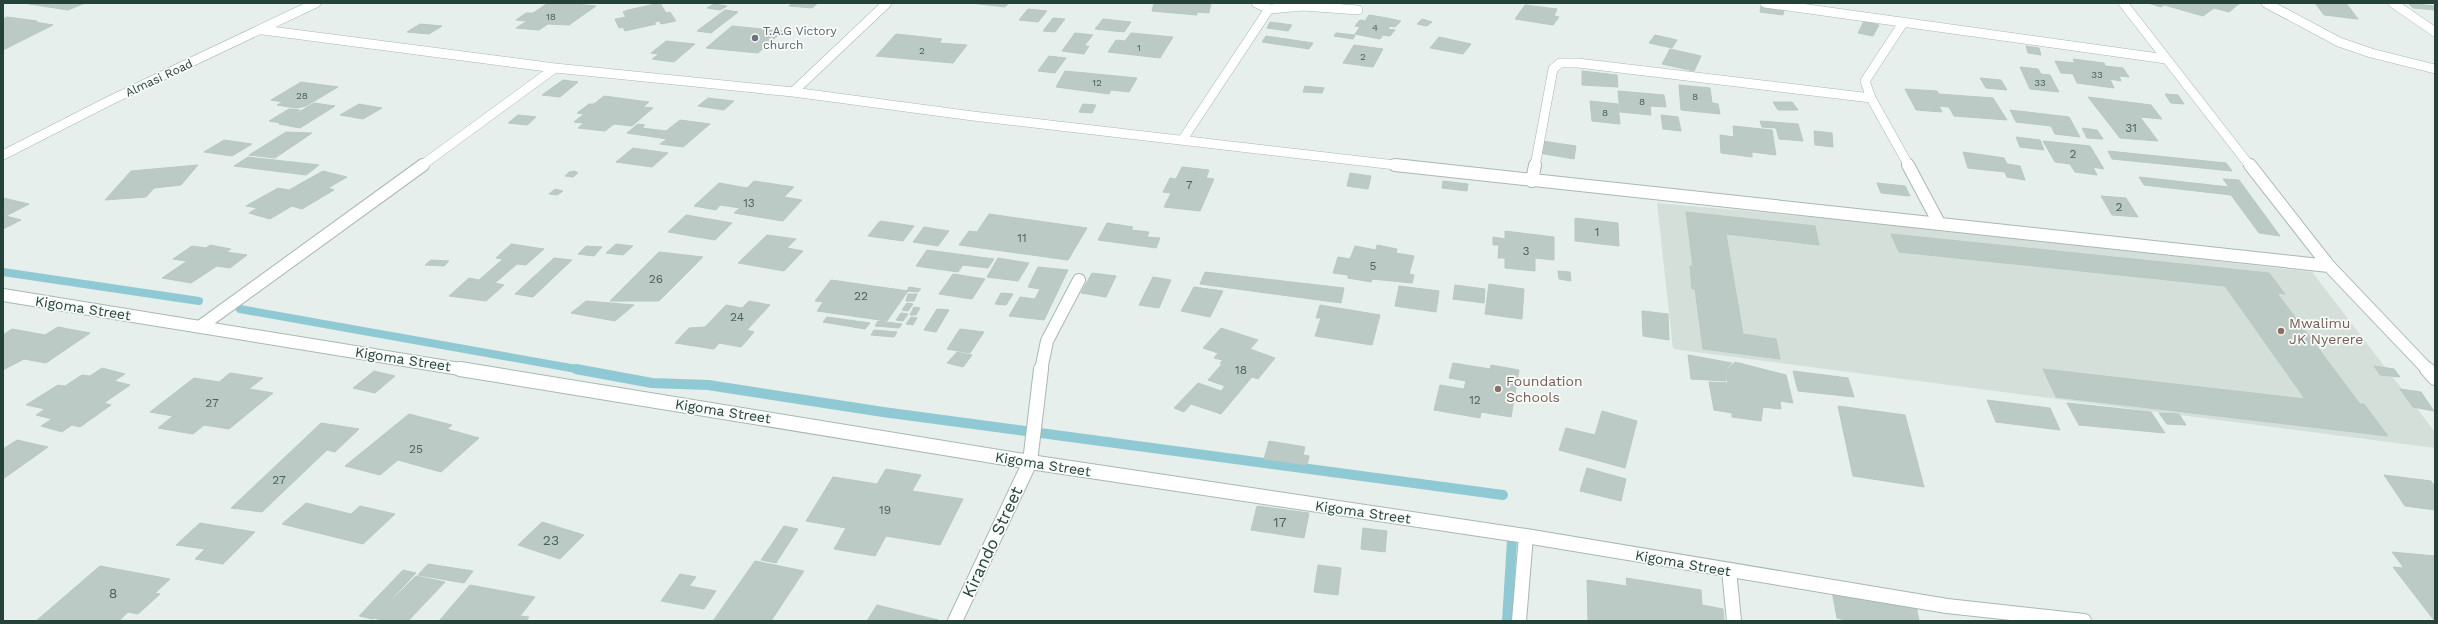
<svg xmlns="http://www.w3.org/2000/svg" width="2438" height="624" viewBox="0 0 2438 624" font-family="'Work Sans',sans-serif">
	<rect width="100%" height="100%" fill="#e6efeb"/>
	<path fill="#d4dfda" d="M1657,203L1923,227L2312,272L2435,432V448L1673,349Z"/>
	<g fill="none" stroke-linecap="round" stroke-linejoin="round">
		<path stroke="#8ec9d4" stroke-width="8" d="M3,272L199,301
			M240,309L582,370"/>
		<path stroke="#8ec9d4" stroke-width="10" d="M576,369L652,383L708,385L883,412L1503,495
			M1507,621L1512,541"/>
	</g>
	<path fill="#bbcac4" stroke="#b8c9c2" d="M32,3H85L68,10L29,4Z
		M548,3H566L596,6L569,25L548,24L539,30L516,28L527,21L516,20L526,13H533Z
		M660,3L666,13L670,12L676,21L661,24L659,21L654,22L656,24L625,31L623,27L619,28L615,19L626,17L623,12L628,10Z
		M793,3H818L812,8L789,6Z
		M971,3H1003L1008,4L1005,7Z
		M1154,3H1211L1209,13L1197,12V15L1152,11Z
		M2148,3H2240L2229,12L2214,8L2203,16L2164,5L2161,7Z
		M2315,3H2346L2358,19L2324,15Z
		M2408,3L2435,6V10L2413,8Z
		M714,4L727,6L720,10L707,8Z
		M1525,5L1557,9L1554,16L1559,17L1553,25L1515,19Z
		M1761,6L1784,9L1783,15L1760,12Z
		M1028,9L1047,11L1038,22L1019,20Z
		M725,10L738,12L711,33L697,31Z
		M1369,15L1387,18L1401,21L1395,27L1390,26L1388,29L1395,30L1390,36L1383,35L1380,39L1355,34L1360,27L1355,26L1360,20L1365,21Z
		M7,17L37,21L35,22L53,25L3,50V19Z
		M1053,18L1065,19L1055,32L1043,31Z
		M1103,19L1131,22L1124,32L1095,29Z
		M1422,19L1432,22L1427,26L1417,24Z
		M1864,21L1879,25L1873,36L1858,33Z
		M1270,22L1292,25L1288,31L1267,28Z
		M420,24L442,26L429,34L407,32Z
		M732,26L783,31L758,53L706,48Z
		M1075,33L1093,35L1084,46H1089L1084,54L1062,51Z
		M1131,33L1173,37L1160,58L1108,52L1116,40L1125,41Z
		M1336,33L1355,35L1353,39L1334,36Z
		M896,34L942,39L939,43L967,45L953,63L876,56Z
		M1655,35L1677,40L1672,48L1649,43Z
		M1266,36L1313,43L1309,49L1262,42Z
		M1439,37L1471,44L1463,54L1430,48Z
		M666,41L695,44L674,62L652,59L659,54L651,53Z
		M1354,45L1383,49L1373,67L1343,63Z
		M2026,46L2039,48L2041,55L2028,53Z
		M1670,49L1701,56L1694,71L1662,64Z
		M1049,56L1066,58L1055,73L1038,71Z
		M2073,59L2104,63L2105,66L2123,68L2129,77L2119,76L2121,81L2110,79L2114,88L2077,83L2073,74L2061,73L2055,61L2075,63Z
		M2020,67L2038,69L2041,74L2050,75L2059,92L2030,89Z
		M1065,71L1137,78L1129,92L1111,90L1109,94L1056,87Z
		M1582,71L1617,75L1618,87L1582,85Z
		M1980,78L2001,80L2007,90L1986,88Z
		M563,80L578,82L560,97L542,95Z
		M301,82L338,87L306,106L296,108L277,105L283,102L271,100Z
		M1679,85L1710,88L1712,103L1718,104L1720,114L1681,110Z
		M1305,86L1324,88L1322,93L1303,92Z
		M1905,89L1937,91L1939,94L1993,98L2007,120L1954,116L1949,107L1939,106L1942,112L1916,110Z
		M1618,91L1664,95L1666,107L1650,106L1651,115L1620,112Z
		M2165,94L2178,95L2184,104L2171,103Z
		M604,96L649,102L643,107L653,108L632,126L614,124L605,131L578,128L584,123L574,122L584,114L577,113L589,104H594Z
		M2088,97L2151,105L2162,119L2140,117L2158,141L2120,138Z
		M708,98L734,101L724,110L698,106Z
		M1590,101L1618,104L1620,124L1592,121Z
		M1773,102H1792L1798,110H1778Z
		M314,103L335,106L300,128L279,124Z
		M359,104L382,108L363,119L340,115Z
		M1083,104L1096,105L1092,113L1079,112Z
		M289,109L300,110L281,123L269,121Z
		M2010,110L2069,117L2080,137L2055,134L2051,126L2016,122Z
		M518,115L536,117L527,125L508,123Z
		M1661,115L1678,117L1681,131L1663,129Z
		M680,120L710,124L683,147L660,144L667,139L627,133L638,124L645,125L642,128L666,131Z
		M1760,121L1798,124L1803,141L1779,139L1776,128L1762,127Z
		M1733,126L1772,130L1776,155L1752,152V157L1721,153L1720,135L1734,137Z
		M2082,128L2097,130L2103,139L2087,138Z
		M1814,131L1832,133L1833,147L1815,145Z
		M286,132L312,133L275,158L249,155Z
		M2016,137L2040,140L2044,150L2020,147Z
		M224,140L252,144L232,156L204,152Z
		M1542,141L1576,146L1574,159L1539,153Z
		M2043,141L2090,146L2104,169L2093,167L2097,175L2075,172L2070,164L2055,162Z
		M633,148L668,153L652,167L616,162Z
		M2108,151L2226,163L2232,171L2112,159Z
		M1963,152L2004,158L2007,164L2020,166L2025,180L2007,177L2005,172L1968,168Z
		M248,157L319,165L306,175L234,166Z
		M198,165L181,185L154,188L146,197L105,200L131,171Z
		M1182,167L1209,170L1206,178L1214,179L1200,211L1164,207L1171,193L1163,192L1170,178L1176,179Z
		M323,171L347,177L328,188L334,190L302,209L292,206L270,219L249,213L257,208L246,206L278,188L289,190Z
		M569,172L574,171L578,173L573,177L565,176Z
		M1350,173L1371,176L1368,189L1347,186Z
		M2139,177L2229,187L2223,179L2239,180L2280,236L2259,233L2231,195L2144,185Z
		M754,181L794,187L784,197L802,200L783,221L734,213L740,208L720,205L716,210L694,206L719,183L747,188Z
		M1443,181L1468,184L1467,191L1442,188Z
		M1877,183L1905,186L1910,196L1881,193Z
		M555,189L563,191L557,195L549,194Z
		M2101,196L2126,198L2138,217L2112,215Z
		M3,198L29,204L6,216L21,220L3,229Z
		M1686,212L1815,226L1819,245L1726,234L1743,334L1776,339L1780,359L1703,349L1695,289H1692L1690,266H1693Z
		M989,214L1087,228L1068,260L959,245L969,231L977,232Z
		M686,215L732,223L715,240L668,232Z
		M1575,218L1618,223L1619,246L1575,241Z
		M880,221L914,226L903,241L868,236Z
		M1107,223L1133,227L1131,230L1149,232L1147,237L1160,238L1156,248L1098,240Z
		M924,227L949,231L938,246L913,242Z
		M1505,231L1554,237V260L1535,258V271L1505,268V258H1498L1499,245H1493V237L1505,239Z
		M1891,234L2269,273L2285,294L2277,293L2360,404H2364L2388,436L2056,397L2043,369L2305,399L2225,286L1899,252Z
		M767,235L796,239L787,248L803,251L784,271L738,263Z
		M511,244L544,249L526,265L517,264L495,283L504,285L486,301L449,296L469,278L479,280L503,259L496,258Z
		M616,244L633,246L623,255L606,253Z
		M210,245L231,249L226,252L247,255L230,268L217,266L191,283L162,278L187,261L173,259L192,246L206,248Z
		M1377,245L1397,249L1396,253L1414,256L1409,274L1414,275L1412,283L1372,279L1371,282L1348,278V275L1333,273L1338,257L1350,259L1355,246L1376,250Z
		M586,246L602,247L594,256L578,254Z
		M927,250L994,259L988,268L963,265L958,272L916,266Z
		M659,252L703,257L659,301H610Z
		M554,258L572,260L533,297L515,294Z
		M998,258L1029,263L1018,281L987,277Z
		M431,260L449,261L444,266L425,265Z
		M1038,267L1068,270L1044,320L1009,316L1020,297L1035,299L1040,289L1028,287Z
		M1558,271L1570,272L1571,281L1559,279Z
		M1205,272L1344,288L1341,303L1200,284Z
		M1092,273L1116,276L1106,297L1081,293Z
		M953,274L985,279L972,299L939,294Z
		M1153,277L1171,280L1159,308L1139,305Z
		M831,280L908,291L887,321L817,311L823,302L815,301Z
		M1489,284L1524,289L1522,319L1485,314Z
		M1455,285L1485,289L1484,303L1453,299Z
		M1399,286L1439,291L1436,312L1395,306Z
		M909,287L921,289L918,292L907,291Z
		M1194,287L1223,291L1210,317L1181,311Z
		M1001,293L1013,294L1006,305L995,304Z
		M908,294H917L914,301H906Z
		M586,301L634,305L615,321L571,313Z
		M749,301L770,305L747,330L754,332L741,347L719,343L714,349L675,343L689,328L705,327L726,305L742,308Z
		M907,303L913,304L908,311L902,310Z
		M1320,305L1380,315L1372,345L1315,336L1321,318H1316Z
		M914,307L920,308L916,315H910Z
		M937,309L949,310L936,332L924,330Z
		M1642,311L1668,314L1669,340L1643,336Z
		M901,313L908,314L903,321L896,320Z
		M827,317L870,323L865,329L823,322Z
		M911,317L917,318L913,325L906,324Z
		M878,321L902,324L899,328L875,326Z
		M58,327L90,333L46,363L24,359L3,370V335L12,329L45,335Z
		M1221,328L1258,340L1250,349L1275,358L1258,379L1252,377L1221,414L1191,404L1184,412L1174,408L1198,383L1221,391L1225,386L1208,380L1222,364L1220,363L1223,360L1214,358L1218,353L1203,348Z
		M960,329L984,332L970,353L947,349Z
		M874,330L897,332L894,337L871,335Z
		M957,352L972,355L963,367L947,363Z
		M1688,355L1732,363L1724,372L1726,381L1691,379Z
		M1735,362L1786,375L1793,403L1780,401L1781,409L1763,407L1761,421L1732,417V413L1714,410L1709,382L1728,383L1725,372Z
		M1453,363L1490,369L1491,365L1519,370L1511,417L1481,412L1480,418L1434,410L1440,385L1464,389L1466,381L1449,378Z
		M2374,366L2394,369L2400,377L2380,375Z
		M102,368L125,374L114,381L130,385L104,403L111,405L80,427L72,425L62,432L41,426L52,419L36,415L45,409L26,405L58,385L65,386L82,375L90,376Z
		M374,371L395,376L375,393L353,388Z
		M1793,371L1848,378L1854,397L1798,391Z
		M230,373L263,378L249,389L273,393L229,429L204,425L193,434L158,428L173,416L150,412L194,378L219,382Z
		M2400,389L2421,392L2434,411L2413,407Z
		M1987,400L2050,408L2060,430L1996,422Z
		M2067,403L2151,412L2165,433L2079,425Z
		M1838,406L1905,415L1924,487L1853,476Z
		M1602,411L1637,421L1625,468L1559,450L1566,428L1595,435Z
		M2159,413L2179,414L2186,425L2167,424Z
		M409,414L452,425L447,429L479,438L441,472L398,460L380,475L345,466Z
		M321,423L359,429L335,452L327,450L262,512L231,508Z
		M17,440L48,447L3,479V449Z
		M1269,441L1305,447L1303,455L1309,456L1307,465L1264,459Z
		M1587,468L1626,479L1621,501L1580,491Z
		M886,469L921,475L912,491L963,499L940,545L886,536L875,556L834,549L846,528L806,521L833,477L877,484Z
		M2384,475L2431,481L2435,487V510L2405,506Z
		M306,503L351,514L360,506L395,514L363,544L282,524Z
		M1257,506L1309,513L1304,538L1251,530Z
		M542,522L584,535L560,559L518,545Z
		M200,523L255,532L223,564L195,559L205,549L176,545Z
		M784,526L798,529L776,563L761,560Z
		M1363,528L1387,531L1385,552L1361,549Z
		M2392,552L2435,556V619H2433L2393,567L2404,568Z
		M755,561L804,571L771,621H713Z
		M428,564L473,571L464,583L418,575Z
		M1318,565L1341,568L1338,595L1314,592Z
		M100,566L170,579L155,593L160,594L138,614L128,612L119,621H36Z
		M403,570L416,573L373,619L359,616Z
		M680,574L696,577L689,586L716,591L704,609L661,601Z
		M416,576L445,582L408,621H385L374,618Z
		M1626,578L1701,590L1702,605L1723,609L1724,621H1588L1587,580L1627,586Z
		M470,585L535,597L520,616L529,617L526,621H439Z
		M1832,591L1916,606L1919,621H1850L1837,618Z
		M877,605L938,620L867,621Z"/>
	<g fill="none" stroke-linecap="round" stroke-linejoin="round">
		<defs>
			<path id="street-far2" d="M1765,3L2166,59
				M2123,3L2250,166
				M2266,3L2339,42L2371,53L2435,69
				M2393,3L2435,32
				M1269,9L1303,6L1358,10
				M1903,23L1865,81L1871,98L1909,166
				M263,30L555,68L793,92L973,116L1404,166
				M793,92L887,3
				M1183,139L1269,9L1256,3
				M3,155L111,100L316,3
				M421,166L555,68
				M1535,166L1553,69L1560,63H1578L1871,98"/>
			<path id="street-far1" d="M1395,165L2329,266
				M1908,165L1939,223
				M2250,165L2329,266L2428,370
				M1532,181L1535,165
				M3,295L466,370
				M201,326L423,165
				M1041,370L1047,341L1079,280"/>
			<path id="street" d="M460,369L1030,462L1526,536L1947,606L2084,621
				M2427,369L2435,378
				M1729,570L1734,621
				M955,621L1030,462L1041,369
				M1519,621L1526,536"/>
		</defs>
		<use href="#street-far2" stroke="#a8b8b2" stroke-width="10"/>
		<use href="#street-far1" stroke="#a8b8b2" stroke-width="14"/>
		<use href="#street" stroke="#a8b8b2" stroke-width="16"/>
		<use href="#street-far2" stroke="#fff" stroke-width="9"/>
		<use href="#street-far1" stroke="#fff" stroke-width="12"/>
		<use href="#street" stroke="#fff" stroke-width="14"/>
	</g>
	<circle fill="#6b7280" stroke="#f7fbf9" stroke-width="1.5" cx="755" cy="38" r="4"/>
	<g fill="#8d6e63" stroke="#f7fbf9" stroke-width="1.5">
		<circle cx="2281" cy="331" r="4"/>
		<circle cx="1498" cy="389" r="4"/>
	</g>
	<g text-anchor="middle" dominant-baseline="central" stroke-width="3.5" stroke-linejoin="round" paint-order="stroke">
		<g font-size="10" fill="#4a645c">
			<text x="551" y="16">18</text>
			<text x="1375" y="27">4</text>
			<text x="1139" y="47">1</text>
			<text x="922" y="50">2</text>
			<text x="1363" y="56">2</text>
			<text x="2097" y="74">33</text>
			<text x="1097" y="82">12</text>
			<text x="2040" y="82">33</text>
			<text x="302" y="95">28</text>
			<text x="1695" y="96">8</text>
			<text x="1642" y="101">8</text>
			<text x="1605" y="112">8</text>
		</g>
		<g font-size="12" fill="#5b616d" stroke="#f7fbf9" text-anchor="start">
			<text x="763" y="31">T.A.G Victory<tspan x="763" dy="14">church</tspan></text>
		</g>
		<g font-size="12" fill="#24423a" stroke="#f7fbf9">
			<text transform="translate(159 78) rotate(-25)">Almasi Road</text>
		</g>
		<g font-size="12" fill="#4a645c">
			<text x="2131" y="128">31</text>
			<text x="2073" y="154">2</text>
			<text x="1189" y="185">7</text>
			<text x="749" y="203">13</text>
			<text x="2119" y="207">2</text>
			<text x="1597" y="232">1</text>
			<text x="1022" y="238">11</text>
			<text x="1526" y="251">3</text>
			<text x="1373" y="266">5</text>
			<text x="656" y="279">26</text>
			<text x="861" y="296">22</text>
			<text x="737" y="317">24</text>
			<text x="1241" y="370">18</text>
			<text x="1475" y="400">12</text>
			<text x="212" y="403">27</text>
			<text x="416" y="449">25</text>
			<text x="279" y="480">27</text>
			<text x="885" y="510">19</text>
		</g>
		<g font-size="14" fill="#24423a" stroke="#f7fbf9">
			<text transform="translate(83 308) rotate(9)">Kigoma Street</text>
			<text transform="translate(403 359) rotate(9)">Kigoma Street</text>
			<text transform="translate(723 411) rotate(9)">Kigoma Street</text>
			<text transform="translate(1043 464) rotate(9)">Kigoma Street</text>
			<text transform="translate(1363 512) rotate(8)">Kigoma Street</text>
			<text transform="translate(1683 563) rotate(10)">Kigoma Street</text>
		</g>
		<g font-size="14" fill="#785e54" stroke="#f7fbf9" text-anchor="start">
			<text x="2289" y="323">Mwalimu<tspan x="2289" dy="16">JK Nyerere</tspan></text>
			<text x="1506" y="381">Foundation<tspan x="1506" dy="16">Schools</tspan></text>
		</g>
		<g font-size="14" fill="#4a645c">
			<text x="1280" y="522">17</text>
			<text x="551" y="540">23</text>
			<text x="113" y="593">8</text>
		</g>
		<g font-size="17" fill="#24423a" stroke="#f7fbf9">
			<text transform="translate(992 542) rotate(-65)">Kirando Street</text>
		</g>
	</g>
	<rect width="2438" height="624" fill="none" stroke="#24423a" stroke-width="8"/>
</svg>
